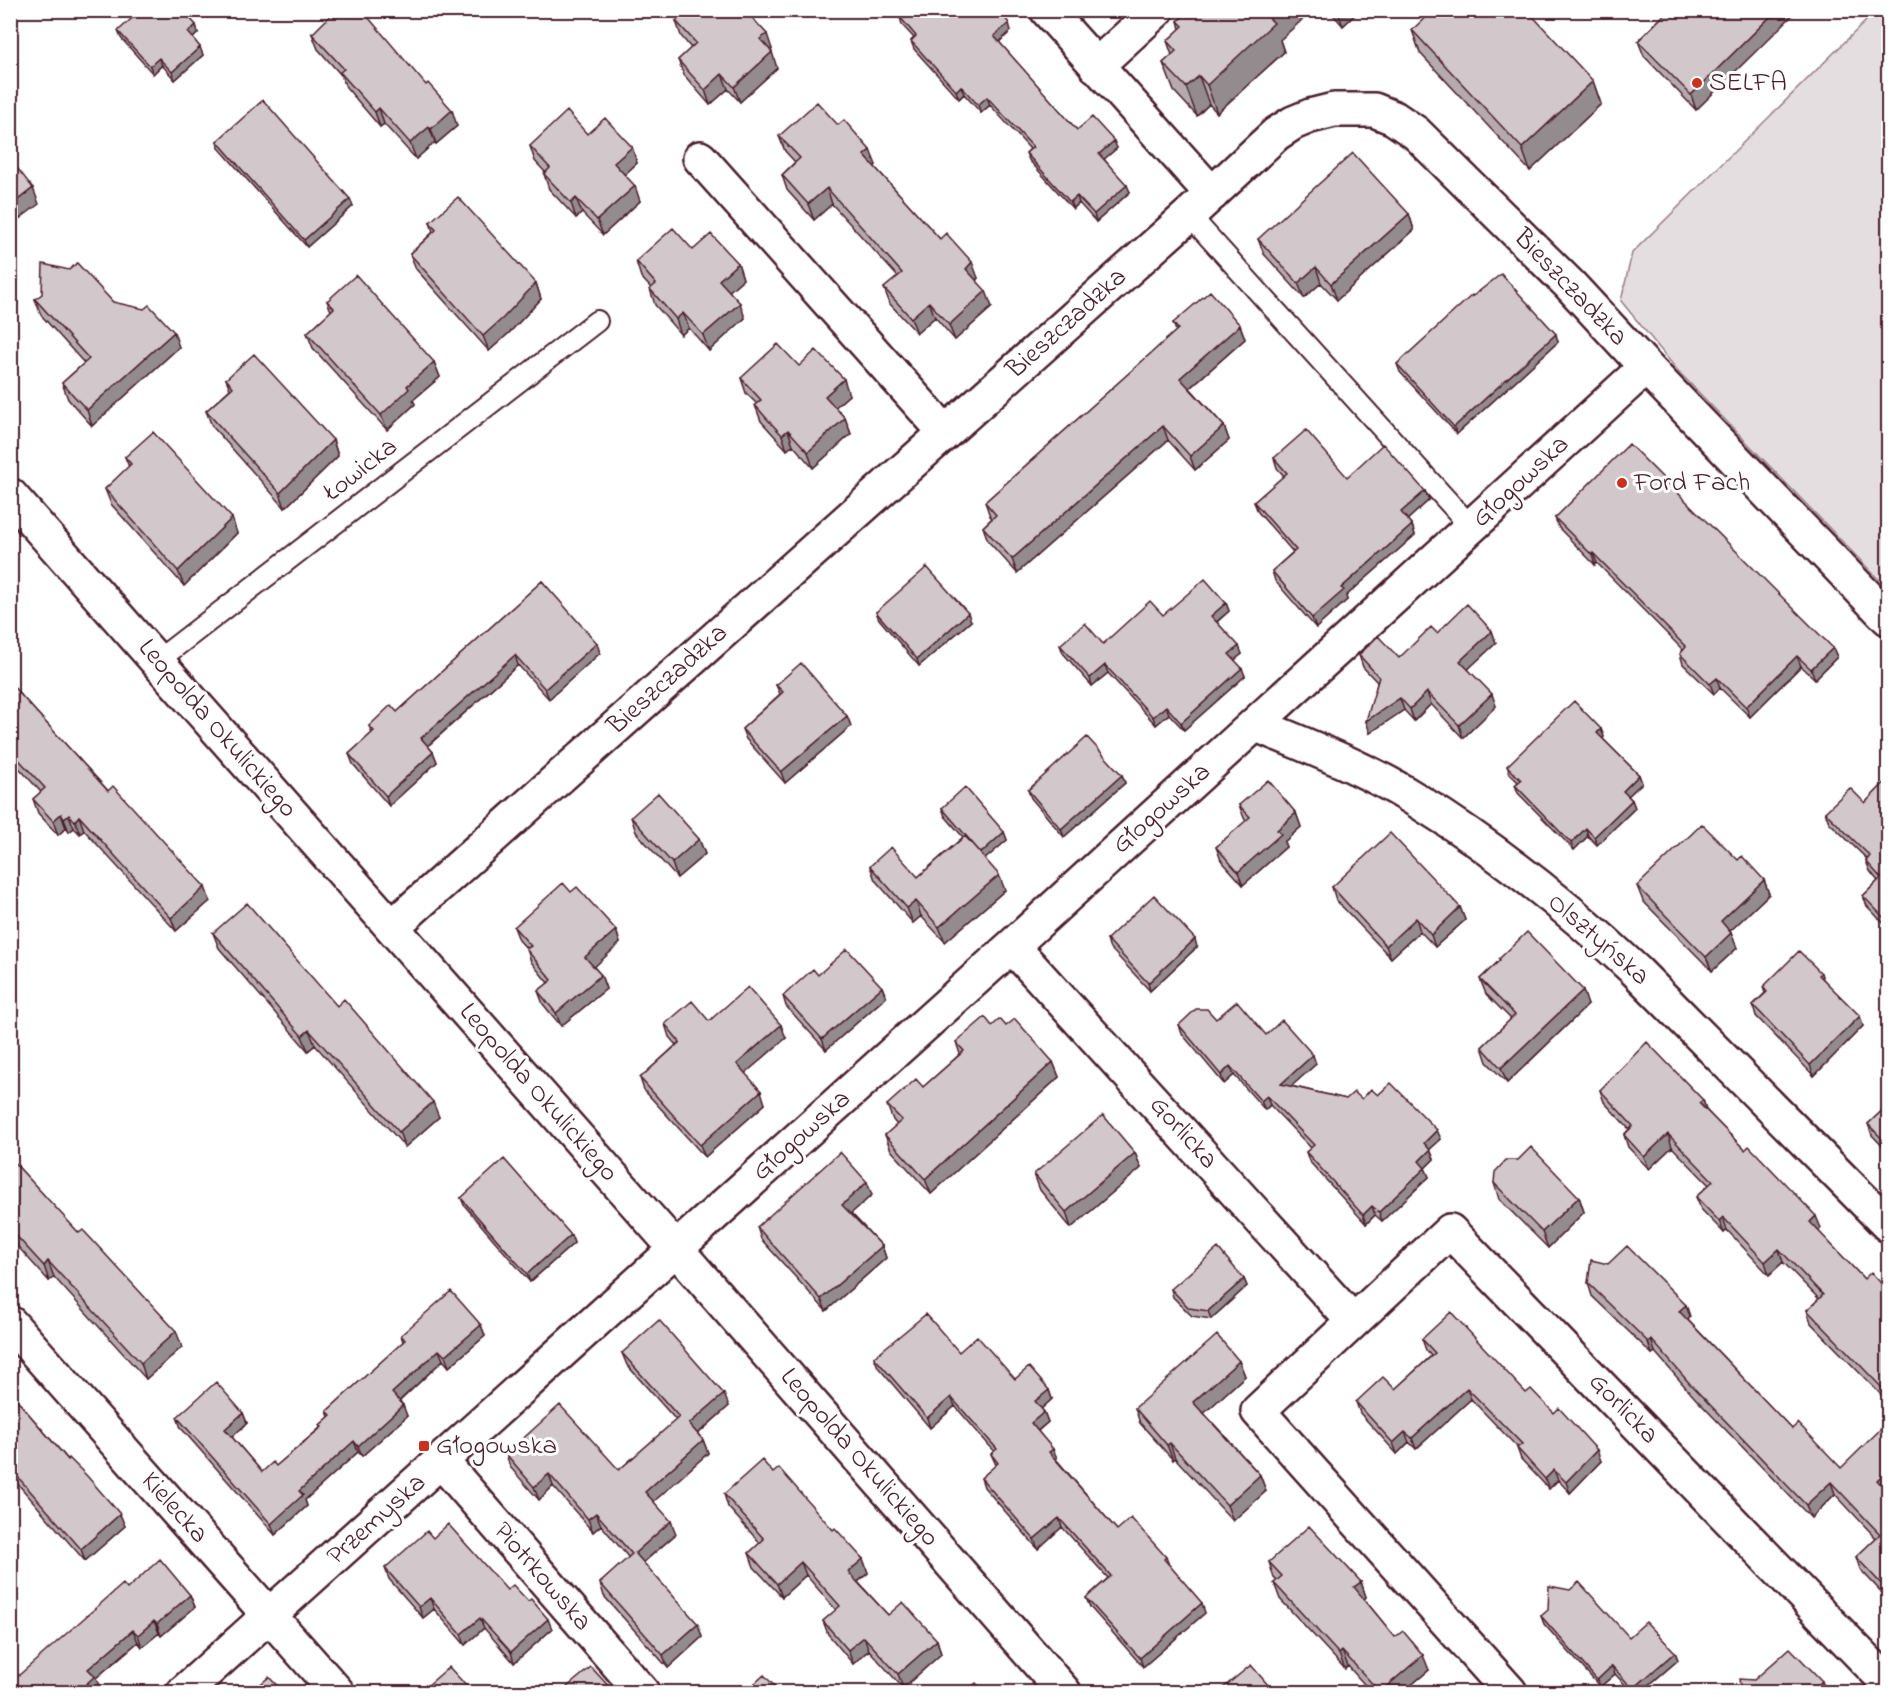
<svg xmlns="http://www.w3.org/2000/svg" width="1899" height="1703" viewBox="0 0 1899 1703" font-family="'Indie Flower',sans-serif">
	<rect width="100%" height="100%" fill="#fff"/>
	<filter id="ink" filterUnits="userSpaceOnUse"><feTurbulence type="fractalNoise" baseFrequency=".0167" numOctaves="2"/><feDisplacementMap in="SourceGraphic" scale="12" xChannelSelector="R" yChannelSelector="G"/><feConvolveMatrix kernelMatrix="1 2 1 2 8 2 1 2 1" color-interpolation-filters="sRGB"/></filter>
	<g filter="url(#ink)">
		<path fill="#e5dee0" stroke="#987e86" stroke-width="1.5" d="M1877,10L1888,11V589L1678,371L1621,301L1632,253Z"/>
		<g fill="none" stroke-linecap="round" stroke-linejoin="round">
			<defs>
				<path id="service" d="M1189,215L1472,528
					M157,661L597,321"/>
				<path id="minor" d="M1047,10L1212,194
					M1096,66L1157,10
					M700,158L945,432
					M1255,724C1308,747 1364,767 1413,798C1493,847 1568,907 1636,971L1888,1225
					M392,927L1189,215L1276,134L1293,123L1310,116L1334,110H1374L1394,118L1416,133L1570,285L1646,367L1888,618
					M1012,946L1353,1321
					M10,1323L337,1692
					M442,1462L642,1692
					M184,1692L1012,946L1646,367
					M1510,1692L1258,1411L1450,1231L1888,1683"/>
				<path id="tertiary" d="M10,495L677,1250L1064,1692"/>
			</defs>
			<use href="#service" stroke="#4a1f2b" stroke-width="24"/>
			<use href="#minor" stroke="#4a1f2b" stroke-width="38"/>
			<use href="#tertiary" stroke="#4a1f2b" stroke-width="38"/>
			<use href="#service" stroke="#fff" stroke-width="20"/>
			<use href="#minor" stroke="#fff" stroke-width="33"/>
			<use href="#tertiary" stroke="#fff" stroke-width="33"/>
		</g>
		<path fill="#b5abaf" stroke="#4a1f2b" stroke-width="1.5" d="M1329,10H1360L1343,26Z
			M1669,10L1696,110L1644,56L1638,41Z
			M900,17L1011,31L999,42L1077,130L1117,148L1104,159L1130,192L1096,222L1079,203L1073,209L1029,160L1026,153L1030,149L990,105L981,113L964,94L959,99L914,49L911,41L914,38L902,25Z
			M676,21L772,49L770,51L777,68L740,102L728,89L710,105L684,75L678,60L691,48L681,36Z
			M1178,21L1280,40L1284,52L1217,113L1209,104L1197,116L1174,91L1163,63L1172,55L1167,41L1180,29Z
			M196,25L198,33L193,38L203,55L175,80L162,65L153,74L121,38L118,31Z
			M1412,30L1593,81L1601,104L1530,171L1420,53Z
			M312,34L457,126L436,144L435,142L416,159L384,124L380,127L346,87L341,75L318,49Z
			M838,125L876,165L874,166L940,239L978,278L976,280L992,307L955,340L935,317L917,333L890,304L884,288L898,277L832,204L814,220L787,190L782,175L795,162L785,151L779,136Z
			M587,134L632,147L637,163L624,175L640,201L603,235L582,213L576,218L549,189L544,174L545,172L535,161L530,146Z
			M217,141L350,199L353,206L307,247L219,148Z
			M1409,214L1414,230L1337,300L1321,283L1304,298L1264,254L1258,239Z
			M430,222L536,283L541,299L509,333L489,351L416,269L410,254L433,232Z
			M693,250L738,263L743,279L729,291L745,318L709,351L689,328L681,335L655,305L650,289L651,288L641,277L636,261Z
			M1473,296L1558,342L1457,434L1400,372L1397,364Z
			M35,299L113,302L179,347L92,426L68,399L62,383L84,363L41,315Z
			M327,301L434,362L440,377L413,400L415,404L387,430L313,348L307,333L331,311Z
			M1173,323L1240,325L1245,339L1190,388L1224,426L1229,440L1195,470L1168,440L1017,573L988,541L983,527L992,518L990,516L985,502L1176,331Z
			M799,366L849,395L835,407L845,418L851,434L813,468L793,445L787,450L761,421L755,405L757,404L746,393L741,378Z
			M226,379L333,440L338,456L285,508L212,426L206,411L230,389Z
			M125,457L237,533L184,586L111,504L105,489L129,467Z
			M1274,458L1347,477L1425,491L1429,500L1407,520L1412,525L1415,535L1346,596L1347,600L1316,628L1275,581L1272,571L1293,552L1258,512L1254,502L1284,476L1277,468Z
			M1555,518L1833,648L1837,657L1815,679L1801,666L1750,717L1720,688L1714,694L1683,664L1680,654L1683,650L1597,563L1595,565L1559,528Z
			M542,581L600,653L549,699L518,665L428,746L433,752L437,762L389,806L353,764L349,754L372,733L369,726L397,712Z
			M1226,603L1229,611L1217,622L1242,654L1234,660L1245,676L1184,730L1169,714L1156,725L1108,673L1092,686L1063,653L1060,645L1103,644L1163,615Z
			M876,612L971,621L919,666L879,619Z
			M1492,631L1496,643L1468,669L1496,706L1463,738L1431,704L1414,721L1404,710L1370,733L1377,682L1363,667L1359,655L1399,658L1437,633Z
			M10,683L78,758L210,901L176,931L84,830L80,834L74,828L69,832L66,828L58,835L38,813L33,799L41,792L10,758Z
			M776,685L847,716L851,726L785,783L746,739L742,729L780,694Z
			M1601,729L1604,737L1602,738L1639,775L1642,783L1628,796L1632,800L1635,808L1597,845L1588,836L1574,850L1518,793L1515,785L1518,782L1510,774L1507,766Z
			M1122,775L1125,783L1064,837L1031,798L1028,790Z
			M1888,779V928L1867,906L1863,896L1878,881L1870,871L1866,861L1867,859L1829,822L1825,812L1865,803Z
			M1239,805L1296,813L1301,827L1284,842L1286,847L1243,885L1221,860L1216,847L1246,821L1244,818Z
			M942,808L1004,832L1007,840L985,859L1005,890L945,942L921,916L913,923L875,880L870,866L918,877L963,837L945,816Z
			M631,817L699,839L705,854L677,878L636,832Z
			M1738,860L1764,880L1769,894L1730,931L1737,948L1712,971L1643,901L1637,886Z
			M1332,887L1460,907L1465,920L1435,947L1420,931L1391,958L1336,900Z
			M571,892L616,930L620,943L594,967L601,975L606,989L561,1026L543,1004L538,991L548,983L531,962L527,949L519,940L514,927Z
			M213,933L439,1117L405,1147L315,1045L308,1051L219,948Z
			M1107,939L1197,947L1150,991L1109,947Z
			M1499,959L1588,1005L1507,1083L1487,1062L1482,1047L1511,1019L1486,994L1480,979L1500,960Z
			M1821,973L1823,979L1863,1026L1814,1076L1756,1016L1753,1005L1765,993L1763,987Z
			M818,975L882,987L886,997L826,1050L786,1006L783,996Z
			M1216,1019L1266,1035L1316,1064L1291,1086L1346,1099H1362L1378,1095L1441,1139L1430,1149L1434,1159L1425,1168L1429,1177L1382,1221L1375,1215L1366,1224L1309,1161L1306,1152L1311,1148L1270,1105L1265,1110L1234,1075L1224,1084L1182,1034L1179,1025Z
			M709,1021L786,1038L745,1073L765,1104L705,1157L644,1090L640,1078L676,1045L669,1037L665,1024Z
			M992,1026H1006L1053,1062L1059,1077L931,1194L891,1150L885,1135L897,1125L893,1120L887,1105L923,1087L960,1054L956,1042Z
			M1600,1090L1703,1100L1706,1110L1821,1228L1818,1231L1864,1279L1888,1291V1402L1811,1323L1807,1310L1819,1299L1783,1262L1769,1275L1727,1230L1724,1233L1701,1209L1696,1197L1709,1185L1672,1147L1649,1169L1628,1147L1624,1135L1629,1129L1604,1102Z
			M1888,1105V1152L1872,1135L1868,1124Z
			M1135,1153L1141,1168L1071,1228L1040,1190L1034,1174Z
			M10,1158L182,1347L146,1379L54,1277L49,1281L10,1238Z
			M1494,1183L1579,1197L1584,1212L1548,1248L1499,1199Z
			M872,1195L851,1213L882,1246L886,1258L826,1311L761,1239L757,1227Z
			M461,1198L571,1235L574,1243L530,1282L464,1205Z
			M1244,1279L1247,1286L1211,1319L1192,1316L1173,1297L1171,1289Z
			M1588,1283L1686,1305L1690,1317L1688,1320L1792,1429L1841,1468L1888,1487L1886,1489L1888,1492V1599L1860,1569L1856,1557L1876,1538L1835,1494L1811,1518L1695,1398L1655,1352L1652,1354L1592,1296Z
			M481,1325L485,1336L449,1367L443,1360L400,1401L407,1416L362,1456L358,1452L305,1500L307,1506L275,1535L181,1428L177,1417L243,1413L247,1423L232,1437L262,1472L276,1466L321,1427L320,1425L329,1417L327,1411L403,1342L401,1335Z
			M1422,1339L1526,1393L1554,1413L1601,1461L1570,1493L1558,1480L1549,1489L1521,1459L1517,1448H1518L1471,1399L1416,1449L1409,1442L1397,1454L1360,1413L1356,1402L1395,1389L1431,1356L1426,1350Z
			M959,1352L1015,1379L1049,1390L1052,1399L1041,1409L1044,1412L1048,1422L1038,1431L1057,1458L1056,1459L1117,1530L1166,1557L1169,1565L1205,1613L1143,1667L1090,1607L1086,1598L1108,1578L1062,1527L1038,1549L984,1487L981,1478L996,1465L991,1454L994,1451L955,1406L930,1428L878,1367L874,1357Z
			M622,1353L729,1406L698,1434L703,1440L708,1453L653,1501L676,1534L643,1563L702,1637L668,1668L604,1596L600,1583L629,1558L601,1525L593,1532L553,1486L539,1500L510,1467L506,1454L619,1470L676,1420L627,1365Z
			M1239,1361L1245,1376L1204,1413L1260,1475L1266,1491L1233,1521L1175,1458L1173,1460L1140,1423L1135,1408Z
			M10,1392L125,1526L85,1561L10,1475Z
			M773,1473L863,1559L868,1573L858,1582L888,1615L937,1640L941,1654L903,1688L869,1650L853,1664L828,1634L823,1621L836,1610L806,1575L782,1597L754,1567L749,1553L760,1543L728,1507L724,1494Z
			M433,1538L507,1590L552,1629L514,1663L484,1628L465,1645L434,1609L423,1618L389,1579L385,1568Z
			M1269,1562L1361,1582L1366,1597L1364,1599L1395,1637L1429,1670L1403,1692H1371L1348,1666L1345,1669L1280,1599L1274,1583L1277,1581L1274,1578Z
			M127,1589L190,1595L195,1607L161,1636L159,1633L142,1647L138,1642L96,1678L100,1689L10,1692Z
			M1541,1616L1629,1637L1675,1652L1678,1660L1641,1692H1632L1615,1674L1600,1687L1544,1624Z"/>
		<path fill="#938b8e" stroke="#4a1f2b" stroke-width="1.5" d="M1271,10H1313L1280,40L1284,52L1217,113L1207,85Z
			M1337,10H1360L1343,26Z
			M1777,10H1798L1696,110L1691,95Z
			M1009,23L1011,31L997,44L994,36Z
			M196,25L198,33L191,40L188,32Z
			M767,34L772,49L766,55L760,39Z
			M200,47L203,55L175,80L172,72Z
			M772,52L777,68L740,102L734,87Z
			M159,58L162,65L153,74L150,66Z
			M722,74L728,89L710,105L705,90Z
			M1199,76L1209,104L1197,116L1186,87Z
			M1593,81L1601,104L1530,171L1522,148Z
			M961,86L964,94L959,99L956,91Z
			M987,97L990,105L981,113L978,105Z
			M379,108L384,124L380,127L375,112Z
			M452,110L457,126L436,144L431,129Z
			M429,127L435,142L416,159L410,143Z
			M1114,141L1117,148L1102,161L1099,154Z
			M632,147L637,163L620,179L614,163Z
			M870,150L876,165L870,171L864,155Z
			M1127,185L1130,192L1096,222L1094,214Z
			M635,186L640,201L603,235L597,220Z
			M33,188L39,204L10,226V206Z
			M827,188L832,204L814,220L808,204Z
			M1077,196L1079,203L1073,209L1070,202Z
			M576,198L582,213L576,218L571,203Z
			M350,199L353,206L307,247L304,240Z
			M1409,214L1414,230L1337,300L1331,284Z
			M972,262L978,278L972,284L966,269Z
			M738,263L743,279L725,295L719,280Z
			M1316,267L1321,283L1304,298L1298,283Z
			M536,283L541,299L509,333L489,351L483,336Z
			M986,291L992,307L955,340L949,325Z
			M929,302L935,317L917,333L911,318Z
			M740,303L745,318L709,351L703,335Z
			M683,313L689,328L681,335L676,319Z
			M1240,325L1245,339L1185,392L1180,378Z
			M174,332L179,347L92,426L87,410Z
			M1556,334L1558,342L1457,434L1454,427Z
			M434,362L440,377L413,400L415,404L387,430L381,415L407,386Z
			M844,379L849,395L831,411L825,396Z
			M845,418L851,434L813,468L808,452Z
			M1163,426L1168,440L1017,573L1012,559Z
			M1224,426L1229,440L1195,470L1190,456Z
			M788,430L793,445L787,450L782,435Z
			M333,440L338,456L285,508L280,493Z
			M1425,491L1429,500L1405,522L1401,512Z
			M232,518L237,533L184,586L178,571Z
			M1412,525L1415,535L1346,596L1347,600L1316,628L1312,618L1341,588Z
			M1593,553L1597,563L1595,565L1592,555Z
			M1226,603L1229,611L1214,624L1211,616Z
			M968,613L971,621L919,666L917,659Z
			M1492,631L1496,643L1464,673L1460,661Z
			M597,643L600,653L549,699L545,689Z
			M1239,646L1242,654L1232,662L1229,654Z
			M1833,648L1837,657L1815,679L1811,669Z
			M515,655L518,665L425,748L421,738Z
			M1797,656L1801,666L1750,717L1746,707Z
			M1105,665L1108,673L1092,686L1090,678Z
			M1242,668L1245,676L1184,730L1181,723Z
			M1717,678L1720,688L1714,694L1710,684Z
			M1427,692L1431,704L1414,721L1410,709Z
			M1492,694L1496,706L1463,738L1459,725Z
			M1400,698L1404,710L1370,733L1366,721Z
			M1166,706L1169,714L1156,725L1153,717Z
			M847,716L851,726L785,783L781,772Z
			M1601,729L1604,737L1600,741L1597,733Z
			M433,752L437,762L389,806L386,796Z
			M1122,775L1125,783L1064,837L1061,829Z
			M1639,775L1642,783L1626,798L1623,791Z
			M1632,800L1635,808L1597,845L1594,837Z
			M1296,813L1301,827L1284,842L1286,847L1243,885L1238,872L1277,830Z
			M61,814L66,828L58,835L53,821Z
			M69,815L74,828L69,832L64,819Z
			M79,816L84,830L80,834L75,821Z
			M1586,828L1588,836L1574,850L1571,843Z
			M1004,832L1007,840L983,861L981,853Z
			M699,839L705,854L677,878L672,863Z
			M999,875L1005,890L945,942L939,927Z
			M1764,880L1769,894L1726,935L1721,921Z
			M205,887L210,901L176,931L171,918Z
			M916,901L921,916L913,923L907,908Z
			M1460,907L1465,920L1435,947L1431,935Z
			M1416,918L1420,931L1391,958L1386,946Z
			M616,930L620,943L590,971L585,957Z
			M1731,933L1737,948L1712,971L1706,957Z
			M1195,939L1197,947L1150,991L1148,983Z
			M601,975L606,989L561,1026L556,1013Z
			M882,987L886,997L826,1050L822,1039Z
			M1583,990L1588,1005L1507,1083L1501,1068Z
			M1860,1016L1863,1026L1814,1076L1810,1065Z
			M781,1025L786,1038L741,1077L737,1064Z
			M309,1030L315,1045L308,1051L302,1036Z
			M1313,1055L1316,1064L1284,1093L1281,1084Z
			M1053,1062L1059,1077L931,1194L925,1179Z
			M1230,1066L1234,1075L1224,1084L1221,1075Z
			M761,1091L765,1104L705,1157L700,1145Z
			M1267,1096L1270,1105L1265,1110L1261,1101Z
			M1703,1100L1707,1112L1699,1103Z
			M433,1102L439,1117L405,1147L399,1132Z
			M1437,1130L1441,1139L1427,1152L1424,1143Z
			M1668,1134L1672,1147L1649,1169L1644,1157Z
			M1430,1150L1434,1159L1423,1170L1419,1161Z
			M1135,1153L1141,1168L1071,1228L1066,1212Z
			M1425,1168L1429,1177L1382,1221L1379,1212Z
			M867,1182L872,1195L847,1217L842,1205Z
			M1579,1197L1584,1212L1548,1248L1542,1232Z
			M1372,1206L1375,1215L1366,1224L1363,1215Z
			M1816,1216L1821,1228L1815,1235L1810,1222Z
			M1723,1217L1727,1230L1724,1233L1719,1221Z
			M571,1235L574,1243L530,1282L527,1274Z
			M882,1246L886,1258L826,1311L821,1299Z
			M1779,1249L1783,1262L1769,1275L1765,1262Z
			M48,1261L54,1277L49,1281L44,1266Z
			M1244,1279L1247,1286L1211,1319L1208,1311Z
			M1686,1305L1690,1317L1684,1323L1679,1311Z
			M481,1325L485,1336L449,1367L445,1356Z
			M176,1331L182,1347L146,1379L141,1363Z
			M1651,1339L1655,1352L1652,1354L1648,1342Z
			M439,1350L443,1360L396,1404L392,1393Z
			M1239,1361L1245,1376L1199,1418L1193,1402Z
			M1467,1388L1471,1399L1416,1449L1412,1438Z
			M1049,1390L1052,1399L1039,1411L1035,1401Z
			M724,1394L729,1406L694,1437L689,1424Z
			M951,1397L955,1406L930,1428L927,1418Z
			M403,1405L407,1416L362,1456L358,1446Z
			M1044,1412L1048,1422L1035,1433L1031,1423Z
			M243,1413L247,1423L229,1440L225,1429Z
			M1405,1432L1409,1442L1397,1454L1393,1443Z
			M703,1440L708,1453L650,1505L645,1492Z
			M354,1441L358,1452L305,1500L307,1506L275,1535L271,1524L299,1491Z
			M1170,1443L1175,1458L1173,1460L1167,1445Z
			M1053,1449L1057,1458L1053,1462L1049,1452Z
			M1597,1450L1601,1461L1570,1493L1566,1482Z
			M1554,1470L1558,1480L1549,1489L1545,1479Z
			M1888,1470V1487L1882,1493L1877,1480Z
			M549,1474L553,1486L539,1500L534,1487Z
			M1260,1475L1266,1491L1233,1521L1227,1505Z
			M1831,1482L1835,1494L1811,1518L1806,1505Z
			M596,1513L601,1525L593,1532L588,1519Z
			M120,1514L125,1526L85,1561L81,1549Z
			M1059,1518L1062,1527L1038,1549L1034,1539Z
			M671,1521L676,1534L639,1566L635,1553Z
			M863,1559L868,1573L853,1586L848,1572Z
			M801,1562L806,1575L782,1597L777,1584Z
			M1361,1582L1366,1597L1360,1603L1354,1587Z
			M190,1595L195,1607L161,1636L157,1624Z
			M430,1598L434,1609L423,1618L419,1607Z
			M1202,1603L1205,1613L1143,1667L1140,1658Z
			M480,1618L484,1628L465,1645L461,1634Z
			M548,1619L552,1629L514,1663L511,1652Z
			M154,1621L159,1633L142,1647L138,1635Z
			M698,1624L702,1637L668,1668L663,1655Z
			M133,1630L138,1642L96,1678L100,1689L95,1692H77L88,1669Z
			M864,1637L869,1650L853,1664L848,1650Z
			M937,1640L941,1654L903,1688L898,1674Z
			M1342,1651L1348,1666L1345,1669L1339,1654Z
			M1675,1652L1678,1660L1641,1692H1635L1633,1689Z
			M1423,1655L1429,1670L1403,1692H1380Z
			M1612,1666L1615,1674L1600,1687L1597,1680Z
			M1822,1681L1825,1689L1822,1692H1811Z"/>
		<path fill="#d2c7cb" stroke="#4a1f2b" stroke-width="1.5" d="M141,10H183L196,25L188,32L200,47L172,72L159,58L150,66L118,31Z
			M336,10H362L426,85L428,83L452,110L431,129L429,127L410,143L379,108L375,112L340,72L344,69L312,34Z
			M687,10H745L767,34L760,39L772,52L734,87L722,74L705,90L678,60L696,43L676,21Z
			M907,10H998L1009,23L994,36L1077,130L1092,117L1114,141L1099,154L1127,185L1094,214L1077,196L1070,202L1026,153L1033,147L987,97L978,105L961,86L956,91L911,41L916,36L900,17Z
			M1189,10H1271L1266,15L1274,23L1207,85L1199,76L1186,87L1163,63L1176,51L1167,41L1183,26L1178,21Z
			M1433,10H1527L1593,81L1522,148L1412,30Z
			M1669,10H1777L1691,95L1638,41Z
			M263,100L350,199L304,240L217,141Z
			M817,102L838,125L844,120L870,150L864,155L940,239L946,233L972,262L966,269L986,291L949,325L929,302L911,318L884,288L902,273L827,188L808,204L782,175L800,158L779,136Z
			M567,111L587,134L605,118L632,147L614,163L635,186L597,220L576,198L571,203L544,174L550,168L530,146Z
			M1353,153L1409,214L1331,284L1316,267L1298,283L1258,239Z
			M10,159L33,188L10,206Z
			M458,197L536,283L503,318L483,336L410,254L436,230L430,222Z
			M673,228L693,250L711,234L738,263L719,280L740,303L703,335L683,313L676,319L650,289L656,284L636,261Z
			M77,263L113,302L144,309L149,305L174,332L87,410L62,383L89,359L35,299L42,294L43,264L69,270Z
			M1501,274L1556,334L1454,427L1397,364L1472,295L1473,296Z
			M356,275L434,362L407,386L409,389L381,415L307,333L334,308L327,301Z
			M1210,291L1240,325L1180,378L1224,426L1190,456L1163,426L1012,559L983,527L996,515L985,502L1178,329L1173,323Z
			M778,344L799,366L816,350L844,379L825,396L845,418L808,452L788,430L782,435L768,420L755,405L761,400L741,378Z
			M254,354L333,440L280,493L206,411L233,387L226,379Z
			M1306,430L1347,477L1383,444L1425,491L1401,512L1412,525L1341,588L1344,590L1312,618L1272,571L1296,550L1254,502L1287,473L1274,458Z
			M153,432L232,518L178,571L105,489L131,464L125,457Z
			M1629,444L1833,648L1811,669L1797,656L1746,707L1717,678L1710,684L1680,654L1686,647L1593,553L1592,555L1555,518Z
			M927,567L968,613L917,659L876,612Z
			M1205,579L1226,603L1211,616L1239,646L1229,654L1242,668L1181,723L1166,706L1153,717L1105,665L1090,678L1060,645L1085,623L1103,644L1150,601L1163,615Z
			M542,581L597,643L545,689L515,655L421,738L433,752L386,796L349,754L374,731L369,726L391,705L397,712Z
			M1467,604L1492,631L1460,661L1492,694L1459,725L1427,692L1410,709L1400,698L1366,721L1379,677L1359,655L1378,636L1399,658L1431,627L1437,633Z
			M801,663L847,716L781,772L742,729L783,692L776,685Z
			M10,683L108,791L113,786L205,887L171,918L79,816L75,821L69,815L64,819L61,814L53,821L33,799L45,788L10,750Z
			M1574,701L1601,729L1597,733L1639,775L1623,791L1632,800L1594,837L1586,828L1571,843L1515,785L1521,780L1507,766Z
			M1087,737L1122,775L1061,829L1028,790Z
			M1888,779V922L1863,896L1881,878L1866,861L1870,856L1825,812L1850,788L1865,803Z
			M1268,780L1296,813L1277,830L1281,834L1238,872L1216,847L1250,817L1239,805Z
			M965,787L1004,832L981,853L942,808Z
			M658,793L699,839L672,863L631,817Z
			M1702,824L1738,860L1742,856L1764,880L1721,921L1731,933L1706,957L1637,886Z
			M1390,833L1460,907L1431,935L1416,918L1386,946L1332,887Z
			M965,836L999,875L939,927L916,901L907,908L870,866L891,847L918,877Z
			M563,883L571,892L577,887L616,930L585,957L601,975L556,1013L538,991L552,980L526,949L531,946L514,927Z
			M1154,895L1195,939L1148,983L1107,939Z
			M247,903L337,1006L344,999L433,1102L399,1132L309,1030L302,1036L213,933Z
			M1527,932L1583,990L1501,1068L1482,1047L1515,1015L1480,979L1500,960L1499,959Z
			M847,949L882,987L822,1039L783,996L813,969L818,975Z
			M1799,951L1821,973L1819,975L1860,1016L1810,1065L1753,1005L1767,992L1763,987Z
			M748,987L781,1025L737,1064L761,1091L700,1145L640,1078L680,1042L665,1024L692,1001L709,1021Z
			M1237,1001L1266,1035L1282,1020L1313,1055L1281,1084L1346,1099L1354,1092L1362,1099L1371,1089L1378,1095L1391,1083L1437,1130L1424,1143L1430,1150L1419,1161L1425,1168L1379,1212L1372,1206L1363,1215L1306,1152L1314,1145L1267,1096L1261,1101L1230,1066L1221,1075L1179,1025L1196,1009H1207L1216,1019Z
			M985,1017L992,1026L1000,1019L1006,1026L1015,1019L1053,1062L925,1179L885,1135L902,1120L887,1105L916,1079L923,1087L964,1051L956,1042Z
			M1647,1042L1703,1100L1699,1103L1745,1150L1749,1146L1816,1216L1810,1222L1864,1279L1871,1272L1888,1291V1394L1807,1310L1823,1295L1779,1249L1765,1262L1723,1217L1719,1221L1696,1197L1713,1181L1668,1134L1644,1157L1624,1135L1633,1126L1600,1090Z
			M1888,1105V1145L1868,1124Z
			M1103,1115L1135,1153L1066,1212L1034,1174Z
			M1531,1147L1579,1197L1542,1232L1494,1183L1495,1172L1506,1160H1518Z
			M840,1152L867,1182L842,1205L882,1246L821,1299L757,1227Z
			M10,1158L79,1233L83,1230L176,1331L141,1363L48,1261L44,1266L10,1229Z
			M504,1159L571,1235L527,1274L461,1198Z
			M1627,1246L1686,1305L1679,1311L1792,1429L1798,1423L1841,1468L1888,1422V1470L1877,1480L1888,1492V1591L1856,1557L1880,1534L1831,1482L1806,1505L1691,1385L1651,1339L1648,1342L1588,1283L1591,1260L1608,1264Z
			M1218,1248L1244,1279L1208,1311L1189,1308L1171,1289Z
			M451,1291L481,1325L445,1356L439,1350L392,1393L403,1405L358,1446L354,1441L299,1491L303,1495L271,1524L177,1417L216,1382L243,1413L225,1429L262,1472L273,1462L276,1466L322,1427L320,1425L331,1415L327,1411L405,1340L401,1335Z
			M1451,1312L1526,1393L1531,1389L1554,1413L1559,1408L1597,1450L1566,1482L1554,1470L1545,1479L1517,1448L1522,1444L1467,1388L1412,1438L1405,1432L1393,1443L1356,1402L1383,1377L1395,1389L1435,1353L1422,1339Z
			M926,1314L959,1352L977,1336L1015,1379L1029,1367L1049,1390L1035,1401L1044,1412L1031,1423L1053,1449L1049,1452L1117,1530L1131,1518L1166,1557L1164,1559L1202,1603L1140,1658L1086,1598L1111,1576L1059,1518L1034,1539L981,1478L998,1463L991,1454L997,1449L951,1397L927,1418L874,1357Z
			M659,1320L724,1394L689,1424L703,1440L645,1492L671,1521L635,1553L698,1624L663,1655L600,1583L632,1554L596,1513L588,1519L549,1474L534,1487L506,1454L560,1405L619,1470L679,1417L622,1353Z
			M1217,1335L1239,1361L1193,1402L1260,1475L1227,1505L1170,1443L1167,1445L1135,1408Z
			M10,1392L68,1460L69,1458L87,1476L120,1514L81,1549L10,1468Z
			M762,1460L773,1473L779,1468L833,1530L835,1528L863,1559L848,1572L888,1615L903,1602L937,1640L898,1674L864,1637L848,1650L823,1621L840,1606L801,1562L777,1584L749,1553L764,1539L724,1494Z
			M448,1524L507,1590L513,1585L528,1601L531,1599L548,1619L511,1652L480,1618L461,1634L430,1598L419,1607L385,1568L427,1531L433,1538Z
			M1309,1526L1361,1582L1354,1587L1395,1637L1403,1631L1423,1655L1380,1692L1342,1651L1339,1654L1274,1583L1282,1576L1269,1562Z
			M160,1559L190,1595L157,1624L154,1621L138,1635L133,1630L88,1669L95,1676L77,1692H10V1683L123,1584L127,1589Z
			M1579,1582L1629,1637L1646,1622L1675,1652L1633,1689L1612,1666L1597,1680L1541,1616L1548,1610L1549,1586L1570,1590Z
			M1790,1648L1822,1681L1811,1692H1741L1739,1679L1754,1680Z
			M1251,1665L1274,1692H1218Z
			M449,1667L472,1692H420Z
			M591,1667L614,1692H572L567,1687Z
			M764,1675L780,1692H745Z
			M269,1677L283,1692H251Z
			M976,1683L984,1692H965Z"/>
	</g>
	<g fill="#c8321e" stroke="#fff" stroke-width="2">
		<circle cx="1697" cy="83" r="6"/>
		<circle cx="1622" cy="483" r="6"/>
		<rect x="418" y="1440" width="12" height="12" rx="3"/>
	</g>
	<g text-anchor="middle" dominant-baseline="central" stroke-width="6" stroke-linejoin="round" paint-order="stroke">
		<g font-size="27" fill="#4a1f2b" stroke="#fff" text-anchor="start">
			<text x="1709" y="83">SELFA</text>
			<text x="1634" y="483">Ford Fach</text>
			<text x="436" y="1446">Głogowska</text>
		</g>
		<g font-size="27" fill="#4a1f2b" stroke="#fff">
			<text transform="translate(1570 288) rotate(46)">Bieszczadzka</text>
			<text transform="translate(1067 324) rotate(-42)">Bieszczadzka</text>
			<text transform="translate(361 470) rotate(-38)">Łowicka</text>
			<text transform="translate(1521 482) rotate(-43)">Głogowska</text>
			<text transform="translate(668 680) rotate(-42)">Bieszczadzka</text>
			<text transform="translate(217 729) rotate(49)">Leopolda Okulickiego</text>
			<text transform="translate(1162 809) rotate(-42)">Głogowska</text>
			<text transform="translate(1598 940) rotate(41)">Olsztyńska</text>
			<text transform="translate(538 1093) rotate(49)">Leopolda Okulickiego</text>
			<text transform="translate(1183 1133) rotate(48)">Gorlicka</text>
			<text transform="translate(802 1136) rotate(-42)">Głogowska</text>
			<text transform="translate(1623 1409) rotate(46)">Gorlicka</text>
			<text transform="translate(859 1458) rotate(49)">Leopolda Okulickiego</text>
			<text transform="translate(174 1508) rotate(48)">Kielecka</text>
			<text transform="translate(377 1520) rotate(-42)">Przemyska</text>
			<text transform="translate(542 1577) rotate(49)">Piotrkowska</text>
		</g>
	</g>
	<rect width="1899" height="1703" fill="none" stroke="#fff" stroke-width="36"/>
	<rect x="18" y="18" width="1863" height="1667" fill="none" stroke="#4a1f2b" stroke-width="2" filter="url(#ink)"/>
</svg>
